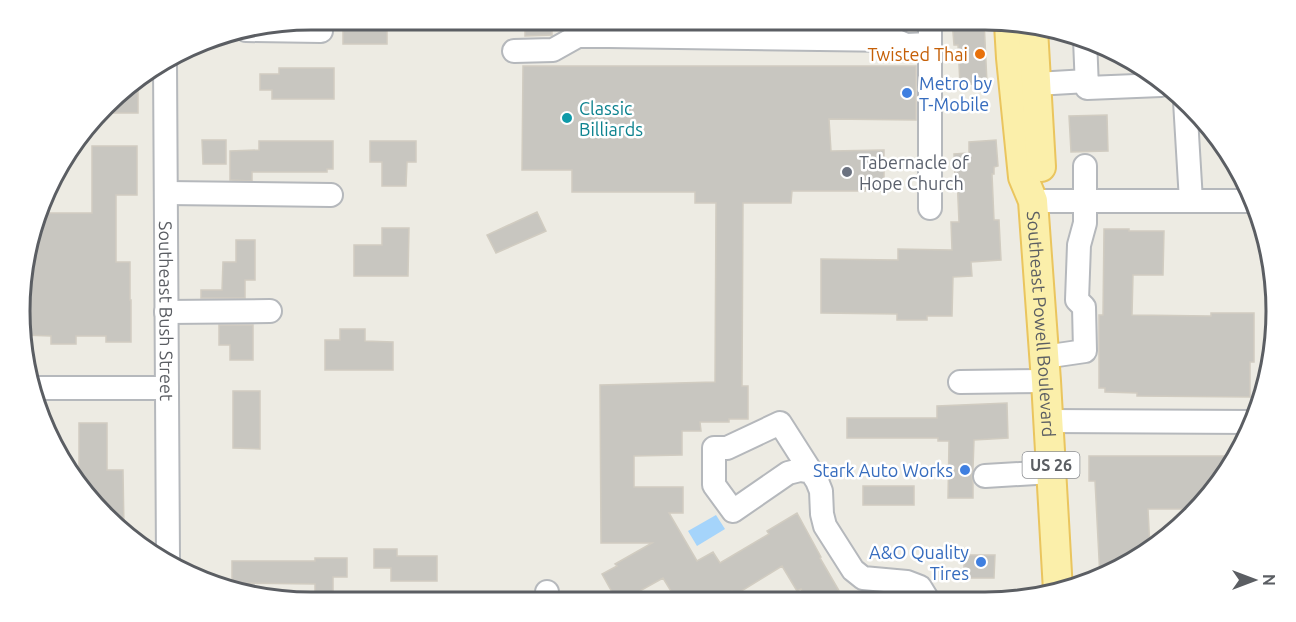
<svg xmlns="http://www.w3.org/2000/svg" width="1296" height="622" viewBox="0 0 1296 622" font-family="Ubuntu,sans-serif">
	<rect width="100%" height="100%" fill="#edebe3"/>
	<path fill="#a5d4fb" d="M716,515L725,529L697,546L688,531Z"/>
	<path fill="#c8c6c0" stroke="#d1ccc1" stroke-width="1.5" d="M343,20H387V44H343Z
		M525,20H552V35L525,36Z
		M952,20H984L987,83L960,85L958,45H954Z
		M523,66H916V120L829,119L831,151L884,150V191H792L791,203H743L742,386H748V419H729V422H700L701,431H682V455L634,456V487H683V513H669L697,561L713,552L720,563L769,534L767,531L797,513L821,557L820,558L845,601H808L801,589L797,591L782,566L735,595L732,591L715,601H677L663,578L622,601H617L602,574L617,566L615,564L652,543H601L600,385L715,382L716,203H695V192H572V170H522Z
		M279,68H334V99H272V90H260V74H279Z
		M138,77V113H102L133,80Z
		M1107,115L1108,151L1071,152L1069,116Z
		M202,140H226V164H203Z
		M996,140L998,166L994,167V174H992L994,220H999L1001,260L971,262L972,276L953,277L952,316H927V320H897V314L821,313V259L898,260V249L952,250L951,222H959L957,177H955L954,154L969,153V142Z
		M259,141H333V169H327V172H252V181L230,180V151L259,150Z
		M370,141H416V162H407L406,186H382V162H370Z
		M92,146H137V195H116V262H130V300H131V342H106V336H76V344H51V336L22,335L25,254L42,213H92Z
		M537,212L546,231L496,253L487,235Z
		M382,228H409L408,276H354V245H382Z
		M1104,229H1129V231H1164L1163,275H1133L1132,315L1211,316V313H1254V362H1250V397L1137,396V393L1105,392V388H1099V315H1103Z
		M236,240H255V280H245V298H201V290H222L223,262H236Z
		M219,325H253V360H230V345H219Z
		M340,329H365V341L393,342V370H325V340H340Z
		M233,391H260V449L233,448Z
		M1007,403L1008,438L974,440L973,469L972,476L973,483V498H948L949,441H938V438H847V418H937V406Z
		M79,423H107V470H123L124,530L105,517L79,481Z
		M1089,456H1235L1216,489L1195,509H1148L1150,549L1100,578L1095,481H1089Z
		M863,486H914V505H863Z
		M374,549H397V556H437V581H391V568H374Z
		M964,555H995L994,578H964Z
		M315,558H347V577H333V593H315V584L232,583V561H315Z"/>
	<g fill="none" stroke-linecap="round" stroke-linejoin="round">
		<defs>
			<g id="minor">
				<path d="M610,20L609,36L895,40L906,45L930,44"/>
				<path d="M246,30L321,31"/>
				<path d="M1085,39L1087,88L1161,85"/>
				<path d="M514,51L553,50L578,36H609"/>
				<path id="s1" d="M165,63L168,559"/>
				<path d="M1036,84L1087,81"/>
				<path d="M1185,101L1191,201"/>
				<path d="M166,193L331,195"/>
				<path d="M1033,201H1255"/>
				<path d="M930,208V20"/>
				<path d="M166,312L270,311"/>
				<path d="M1044,357L1085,351L1084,307L1077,300L1079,245L1085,223V166"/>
				<path d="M960,382L1046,381"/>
				<path d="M34,388H167"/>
				<path d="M1048,421L1254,422"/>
				<path d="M812,472L800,470L788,473L733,511L714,485V448H727L780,423L817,481L821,491L822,514L825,526L853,570L863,578L907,582L920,587L928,600"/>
				<path d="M985,476L1052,472"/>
				<path d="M547,592V602"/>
			</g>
			<g id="major">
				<path id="s2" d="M1009,24L1011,58L1023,177L1033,201L1046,381L1058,591"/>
				<path d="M1033,29L1041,167"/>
			</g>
		</defs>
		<use href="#minor" stroke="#b5b8bc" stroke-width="26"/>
		<use href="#major" stroke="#eac55e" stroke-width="32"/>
		<use href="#minor" stroke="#fff" stroke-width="22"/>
		<use href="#major" stroke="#fbefaa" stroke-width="28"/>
	</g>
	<circle fill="#e8710a" stroke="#fff" stroke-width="2" cx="980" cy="54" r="6"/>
	<g fill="#3f7fe0" stroke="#fff" stroke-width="2">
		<circle cx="907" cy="93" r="6"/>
		<circle cx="965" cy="470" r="6"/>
		<circle cx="981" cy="562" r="6"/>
	</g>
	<circle fill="#0f9aa8" stroke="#fff" stroke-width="2" cx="567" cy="118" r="6"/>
	<circle fill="#6b7280" stroke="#fff" stroke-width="2" cx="847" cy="172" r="6"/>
	<g text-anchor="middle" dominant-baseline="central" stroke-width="5" stroke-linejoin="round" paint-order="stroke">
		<rect fill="#fff" stroke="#8c8e92" stroke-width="1.5" x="1022.5" y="452" width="57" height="26" rx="4.5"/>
		<g font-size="16" font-weight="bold" fill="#5b5e63">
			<text x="1051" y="465">US 26</text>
		</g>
		<g font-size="18" fill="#c56008" stroke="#fff" text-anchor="end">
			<text x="968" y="54">Twisted Thai</text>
		</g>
		<g font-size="18" fill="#366cbe" stroke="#fff" text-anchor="end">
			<text x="919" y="83" text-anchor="start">Metro by<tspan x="919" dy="21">T-Mobile</tspan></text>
			<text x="953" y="470">Stark Auto Works</text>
			<text x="969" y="552">A&amp;O Quality<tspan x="969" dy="21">Tires</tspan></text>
		</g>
		<g font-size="18" fill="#0d838f" stroke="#fff" text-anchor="start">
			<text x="579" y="108">Classic<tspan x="579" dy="21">Billiards</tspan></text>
		</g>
		<g font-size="18" fill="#5b616d" stroke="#fff" text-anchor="start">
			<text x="859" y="162">Tabernacle of<tspan x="859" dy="21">Hope Church</tspan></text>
		</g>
		<g font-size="18" fill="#5b5e63" stroke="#fff">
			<text stroke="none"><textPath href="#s1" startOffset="248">Southeast Bush Street</textPath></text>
			<text stroke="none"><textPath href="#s2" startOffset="303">Southeast Powell Boulevard</textPath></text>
		</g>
	</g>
	<path d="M0 0H1296V622H0ZM311 30H985A281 281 0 0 1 1266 311V311A281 281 0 0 1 985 592H311A281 281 0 0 1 30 311V311A281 281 0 0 1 311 30Z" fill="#fff" fill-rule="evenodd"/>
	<path fill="none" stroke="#5b5e63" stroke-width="3" d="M311 30H985A281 281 0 0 1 1266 311V311A281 281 0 0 1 985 592H311A281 281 0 0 1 30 311V311A281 281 0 0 1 311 30Z"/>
	<g transform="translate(1254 580) rotate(90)" stroke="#ffffff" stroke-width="4.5" paint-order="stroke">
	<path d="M0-4.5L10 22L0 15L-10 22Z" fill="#5b5e63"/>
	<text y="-9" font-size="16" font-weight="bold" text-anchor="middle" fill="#5b5e63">N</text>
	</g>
</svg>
